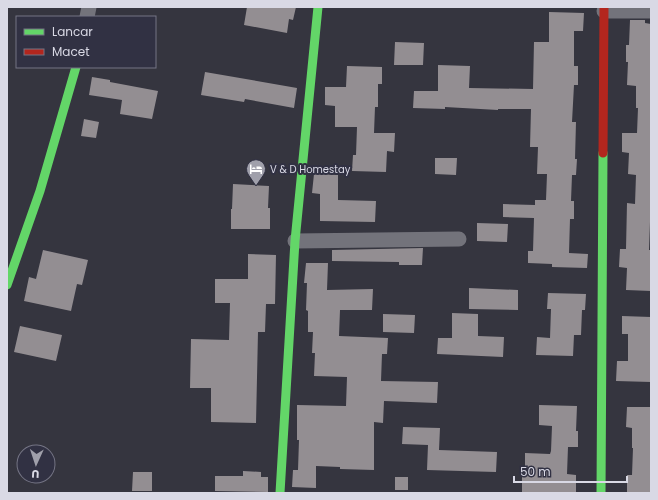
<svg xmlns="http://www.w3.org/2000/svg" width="658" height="500" viewBox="0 0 658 500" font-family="Poppins,sans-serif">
	<rect width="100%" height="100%" fill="#35353f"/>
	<path fill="#938e92" d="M247,7L258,8V7H296L293,20L289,19L287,33L244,25Z
		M549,12L584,13L583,31H574V66H578V85H574L572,122H576L575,159H577L576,175H572L571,201H574V219H570L569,253L588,254L587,268L552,267V264L528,263V251H533L534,218L503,217V204L535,205V200H546L547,174H537L538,147H530L531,109H498V110L445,107V109L413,108L414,91H438V65L470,66L469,88L533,89L534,42H549Z
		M630,20H645V23L651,24V222H650L649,250H651V291L626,290L627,268L619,267L620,249H626L627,203L635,204L636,175L628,174L629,153L622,152V133H637L638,108H636V86L627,85L628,62H626V45H629Z
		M395,42L424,43L423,65H394Z
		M347,66L382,67V84H378V107H375L374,133H395L394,152L387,151L386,172L352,171L353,155H356L357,127H335V106L325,105V87H346Z
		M205,72L297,88L294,108L245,99L244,102L201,95Z
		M92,77L110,80V82L158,91L152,119L120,114L122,100L89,95Z
		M84,119L99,122L96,138L81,136Z
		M435,158H457L456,175L435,174Z
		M314,174L338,175V200L376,201L375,222L320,221V194L312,193Z
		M233,184L269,186L268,208H270V229H231V209H232Z
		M477,223L508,224L507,242L477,241Z
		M423,248L422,265H399V262L332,261V250Z
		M43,250L88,260L82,285L77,284L71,311L24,301L29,277L36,279Z
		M248,254L276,255L275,304H266L265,332H258L256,423L211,422V388H190L191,339L229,340L230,303H215V279H248Z
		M306,263H328L327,290L373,289L372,310H340L339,336L388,338L387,354H382L381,381L438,382L437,403L384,401L383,423L374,422V470L340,469V467L316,466V488L292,487L293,470H298L299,440H297V405L346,406L347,377L314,376L315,353H312L313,332H308V311L306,310L307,283H304Z
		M469,288L518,290V310L469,309Z
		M548,293L586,294L585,310H582L581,335H574L573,356L536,355L537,337L550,338L551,309H547Z
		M452,313L478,314V336L504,337L503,357L437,354L438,338H452Z
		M383,314L415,315L414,333L383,332Z
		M622,316L651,317V382L616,381L617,361H628V334H622Z
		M20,326L62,335L56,361L14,352Z
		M539,405L577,406L576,431H578V447H568L567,474L576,475V493H522V473L525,474V453L550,454L551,451L552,426L539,425Z
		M627,407H651V493H627V475H632L633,448H632V428L626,427Z
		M403,427L440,428L439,450L497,452L496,472L427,470L428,445L402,444Z
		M243,471L261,472V477H268V492L215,491V476H243Z
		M133,472H152V491H132Z
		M395,477H408V490H395Z"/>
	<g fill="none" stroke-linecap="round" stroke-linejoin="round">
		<path stroke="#73737b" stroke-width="15" d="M604,11H651
			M87,17L89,7
			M295,241L459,239"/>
		<path stroke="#63d668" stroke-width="9" d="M7,285L40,191L76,67
			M280,493L295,241L318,7
			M601,493L603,153"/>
		<path stroke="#b3261e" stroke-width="9" d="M603,153L604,7"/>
	</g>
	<defs>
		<symbol id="hotel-pin" viewBox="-11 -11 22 30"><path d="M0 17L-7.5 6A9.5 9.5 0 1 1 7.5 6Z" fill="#a0a0ab" stroke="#313143"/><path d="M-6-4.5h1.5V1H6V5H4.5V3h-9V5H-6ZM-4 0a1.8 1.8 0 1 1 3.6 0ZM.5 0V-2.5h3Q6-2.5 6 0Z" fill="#fff"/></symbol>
	</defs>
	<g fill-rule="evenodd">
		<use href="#hotel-pin" x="245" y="158" width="22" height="30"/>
	</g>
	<g text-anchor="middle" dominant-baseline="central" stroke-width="4" stroke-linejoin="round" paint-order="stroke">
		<g font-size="10" fill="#d9d9e5" stroke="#313143" text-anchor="start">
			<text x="270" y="169">V &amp; D Homestay</text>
		</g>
	</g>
	<rect width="658" height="500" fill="none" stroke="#d9d9e5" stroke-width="16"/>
	<rect x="16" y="16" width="140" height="52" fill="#313143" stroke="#747484"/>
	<rect x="24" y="29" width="20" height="6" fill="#63d668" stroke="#747484"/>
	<text x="52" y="36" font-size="12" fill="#d9d9e5">Lancar</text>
	<rect x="24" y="49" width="20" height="6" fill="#b3261e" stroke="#747484"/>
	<text x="52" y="56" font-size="12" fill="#d9d9e5">Macet</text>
	<g transform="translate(36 464) rotate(183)"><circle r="19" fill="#313143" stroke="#747484"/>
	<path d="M0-3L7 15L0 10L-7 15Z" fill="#a0a0ab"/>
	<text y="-6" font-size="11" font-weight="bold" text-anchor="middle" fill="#d9d9e5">U</text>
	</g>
	<path d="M514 476v6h113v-6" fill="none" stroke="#d9d9e5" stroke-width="2"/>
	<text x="520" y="476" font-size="12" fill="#d9d9e5" stroke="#313143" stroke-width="3" paint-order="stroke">50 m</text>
</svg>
